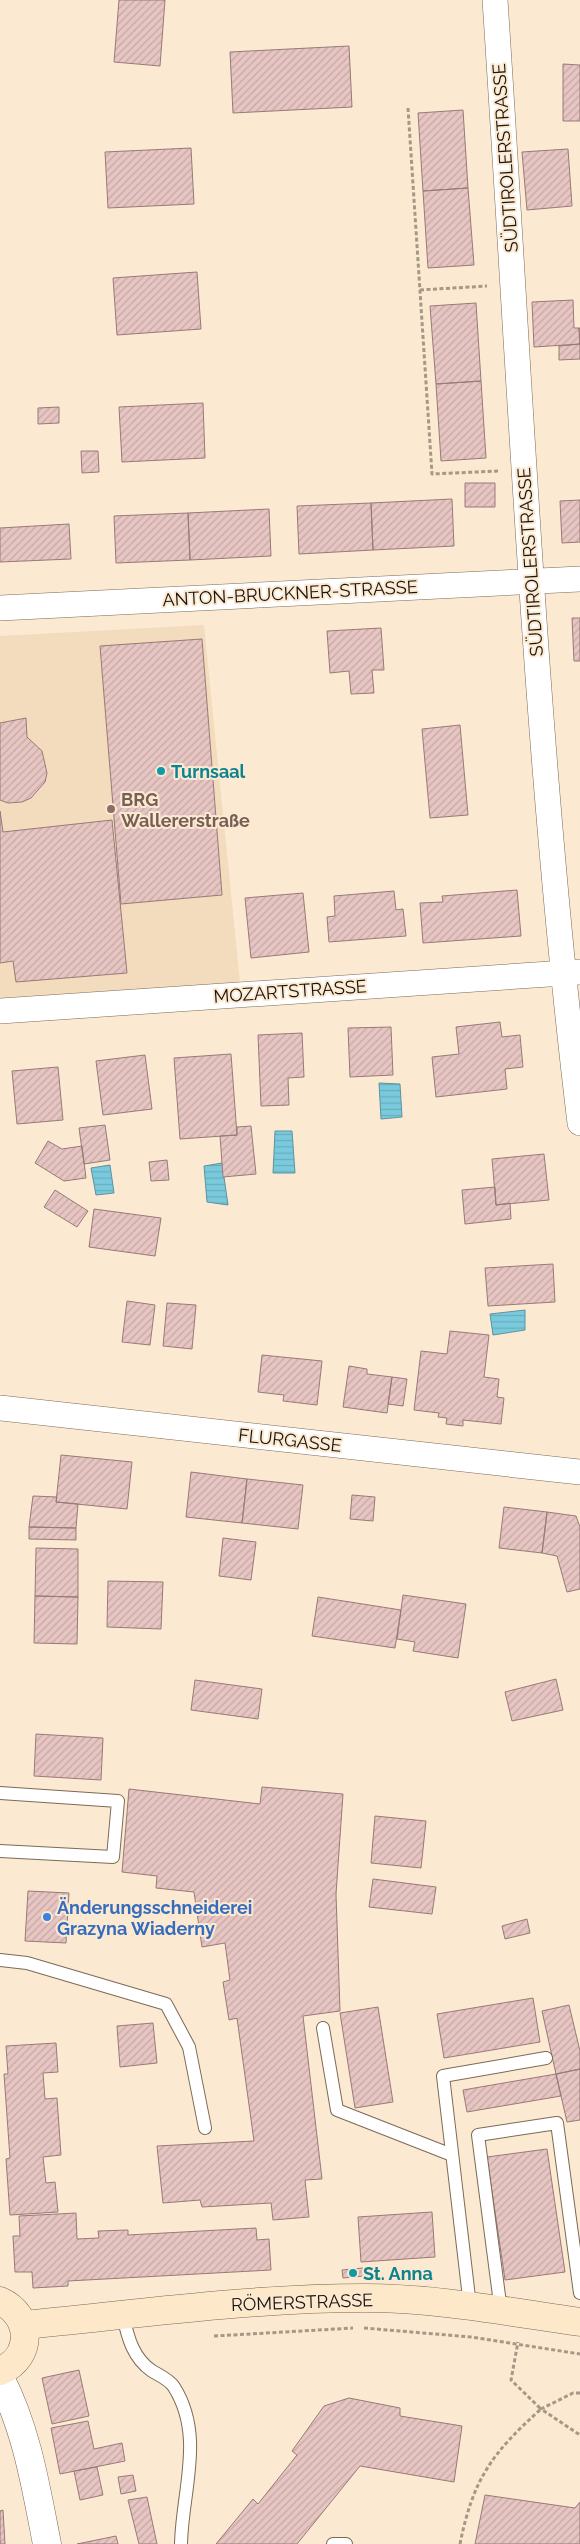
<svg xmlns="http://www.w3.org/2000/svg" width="580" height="2544" viewBox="0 0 580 2544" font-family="Raleway,sans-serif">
	<defs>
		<pattern id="water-rules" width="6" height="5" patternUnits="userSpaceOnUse" patternTransform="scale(1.25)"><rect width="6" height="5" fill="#7acade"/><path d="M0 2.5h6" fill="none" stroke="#69adbd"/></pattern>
		<pattern id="building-hatch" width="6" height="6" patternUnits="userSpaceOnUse" patternTransform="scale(1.25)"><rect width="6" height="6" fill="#e6c5c2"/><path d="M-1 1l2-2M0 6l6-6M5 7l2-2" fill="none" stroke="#c5a8a5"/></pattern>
	</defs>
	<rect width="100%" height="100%" fill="#fce9d1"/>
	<path fill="#f3dbbd" d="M204,625L240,983L0,998V636Z"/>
	<path fill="url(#water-rules)" stroke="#5d939f" d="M379,1083L400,1084L402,1117L381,1119Z
		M275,1131H292L295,1173H273Z
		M222,1163L228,1205L207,1202L204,1166Z
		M110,1165L114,1193L96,1195L91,1168Z
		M525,1310V1330L493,1335L490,1314Z"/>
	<path fill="url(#building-hatch)" stroke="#987a77" d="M119,0H165L160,66L114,62Z
		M349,46L352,107L233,113L230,52Z
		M563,64L580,65V121H563Z
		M463,110L468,188L423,191L418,113Z
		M191,148L194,204L108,208L105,152Z
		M568,149L572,206L527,210L522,152Z
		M468,188L474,265L428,268L423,191Z
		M197,272L201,329L117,335L113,278Z
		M573,300L574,328H579L580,344L534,347L532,302Z
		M476,303L481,381L436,384L430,306Z
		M579,328H580V359L559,360V346L580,344Z
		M481,381L486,458L441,461L436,384Z
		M203,403L205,458L122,462L119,407Z
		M59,407V423L38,424V408Z
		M81,451H98L99,472L82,473Z
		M465,483H495V507H465Z
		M452,499L454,546L373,550L371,503Z
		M580,500V542L562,543L560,501Z
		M371,503L373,550L299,554L297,506Z
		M269,509L271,556L190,560L188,513Z
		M188,513L190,560L116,563L114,516Z
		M69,524L71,559L0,562V528Z
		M572,618H580V661H574Z
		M381,628L384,670H372L374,693L351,694L349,671L330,673L327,631Z
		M202,639L222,895L121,904L100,646Z
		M26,718L27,737L42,751L47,773L45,782L31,798L22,802L8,803L0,800V723Z
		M460,725L468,815L430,818L422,729Z
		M0,811L3,832L112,820L127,973L16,982L13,961L0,963Z
		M517,890L521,936L423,943L420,903L443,902L442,896Z
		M394,891L396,910L403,909L406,936L329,942L327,917L335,916L334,896Z
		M303,893L309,952L251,958L245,898Z
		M500,1022L502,1037L520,1035L523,1067L505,1069L507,1089L436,1097L432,1057L459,1054L456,1027Z
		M391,1027L393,1075L350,1077L348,1028Z
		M302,1033L304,1077L288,1078L289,1105L261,1106L258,1035Z
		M231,1054L237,1135L180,1139L174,1058Z
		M145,1055L152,1109L103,1115L96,1061Z
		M58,1067L63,1120L17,1124L12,1071Z
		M105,1125L110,1160L84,1164L79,1128Z
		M251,1126L256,1174L223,1177L220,1136L237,1135V1127Z
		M48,1141L62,1149L82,1146L86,1178L64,1181L35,1163Z
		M544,1154L549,1200L496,1205L492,1159Z
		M167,1160L169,1180L151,1181L149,1162Z
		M495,1187L496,1205L510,1203L511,1219L465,1224L462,1190Z
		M55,1190L88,1211L77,1227L44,1207Z
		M94,1209L161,1218L155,1256L89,1247Z
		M553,1264L555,1302L488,1306L485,1268Z
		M127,1301L155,1305L150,1345L122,1342Z
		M167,1303L196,1305L192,1349L163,1346Z
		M450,1331L489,1335L484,1377L499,1379L497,1397L504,1398L501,1424L463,1420V1426L446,1424L447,1418L438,1417L439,1413L414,1410L421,1351L447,1354Z
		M262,1355L322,1361L317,1405L283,1401L284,1395L258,1392Z
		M349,1366L367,1369V1374L392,1377L387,1413L343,1407Z
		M392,1377L407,1379L403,1406L388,1404Z
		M61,1455L132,1462L127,1509L56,1502Z
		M191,1472L247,1479L242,1523L186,1517Z
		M247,1479L303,1485L298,1529L242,1523Z
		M352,1495L375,1497L373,1521L350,1519Z
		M33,1496L57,1497L56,1502L78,1504L76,1528L29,1527Z
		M504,1507L547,1512L542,1553L499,1548Z
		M547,1512L576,1516L580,1527V1589L567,1592L557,1556L542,1553Z
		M29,1527L76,1528V1540L29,1539Z
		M223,1538L256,1542L251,1580L219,1576Z
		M36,1548L78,1549V1597L35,1596Z
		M108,1581L163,1582L161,1629L107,1627Z
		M403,1595L466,1604L458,1658L413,1651L415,1642L397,1639Z
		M35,1596L78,1597L77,1644L34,1643Z
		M318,1597L401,1610L395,1648L312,1636Z
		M556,1679L563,1710L512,1721L505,1692Z
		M195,1680L262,1689L258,1719L191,1710Z
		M36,1734L103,1738L101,1780L34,1776Z
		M262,1787L343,1794L336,1894L340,2011L303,2016L322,2179L305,2180L309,2217L273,2220L271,2203L202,2207L200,2200L163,2203L157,2146L254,2141L237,2018L229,2020L223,1982L230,1980L225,1943L202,1947L194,1892L156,1888L157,1876L122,1872L129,1789L260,1804Z
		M375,1816L426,1821L421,1868L371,1863Z
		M373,1879L436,1887L432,1914L369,1907Z
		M28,1891L69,1893L66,1943L25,1941Z
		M527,1919L530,1933L505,1939L502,1926Z
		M533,1998L540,2042L444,2058L437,2014Z
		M569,2005L580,2051V2069L556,2074L542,2011Z
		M378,2007L393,2102L355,2108L340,2013Z
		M153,2023L157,2063L120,2067L117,2026Z
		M56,2043L58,2072L43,2073L45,2099L57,2098L61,2155L43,2157L46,2183L55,2182L58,2212L10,2215L6,2159L10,2158L4,2074H8L6,2046Z
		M580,2069V2120L567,2122L556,2074Z
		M556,2074L561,2096L467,2112L463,2090Z
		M547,2149L565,2272L505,2280L487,2157Z
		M432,2212L435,2257L361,2262L358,2217Z
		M76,2213L77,2239L99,2238L98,2231L128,2230V2235L256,2228L257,2240L269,2239L271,2270L68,2281V2286L33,2288L32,2272H15L13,2236H20L19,2216Z
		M363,2268L364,2276L343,2278L342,2270Z
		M79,2370L89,2416L52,2424L42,2378Z
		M349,2398L400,2408V2416L462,2426L454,2482L360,2466L297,2544H216L253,2499L258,2504L297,2455L292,2451L324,2406Z
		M88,2421L94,2449L122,2443L125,2461L60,2474L51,2428Z
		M97,2467L103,2495L80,2500L74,2471Z
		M133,2475L136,2491L121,2494L118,2477Z
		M485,2495L575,2508L580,2502V2544H475Z
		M147,2497L157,2544H139L128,2500Z
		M3,2510L5,2544H0V2511Z
		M116,2536L118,2544H77Z"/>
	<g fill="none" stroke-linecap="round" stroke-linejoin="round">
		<defs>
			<path id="service" d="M0,1793L118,1801L113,1857L0,1851
				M0,1960L27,1963L166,2004L189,2047L205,2128
				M323,2028L337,2110L452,2155
				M470,2306L443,2076L546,2058
				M501,2311L478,2135L557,2123L580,2293
				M123,2316C128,2338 133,2358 152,2371C159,2375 170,2380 174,2387C205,2436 182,2491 181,2544
				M333,2544H346"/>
			<path id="minor" d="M495,0C520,374 535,750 580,1123
				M0,608L580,579
				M0,1011L580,972
				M0,1408L580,1472"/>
			<path id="tertiary" d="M0,2378C27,2430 36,2488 47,2544"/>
			<path id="secondary" d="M0,2301C32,2315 34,2357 0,2371
				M24,2325C138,2314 251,2298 365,2298C436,2298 510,2312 580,2322"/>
		</defs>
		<use href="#service" stroke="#7c6a56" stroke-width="14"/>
		<use href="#minor" stroke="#7c6a56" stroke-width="26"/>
		<use href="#tertiary" stroke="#7c6a56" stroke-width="29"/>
		<use href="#secondary" stroke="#7c6a56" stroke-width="29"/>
		<path stroke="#a69886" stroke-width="3" stroke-dasharray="4 2.5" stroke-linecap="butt" d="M408,108L432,474L498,471
			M420,290L487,286
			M364,2328L471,2337L580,2354
			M214,2336L353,2328
			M580,2393H573L541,2409L580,2435
			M460,2544C473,2479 492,2453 541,2409L511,2380L518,2342"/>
		<use href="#service" stroke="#fff" stroke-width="12"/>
		<use href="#minor" stroke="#fff" stroke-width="25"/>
		<use href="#tertiary" stroke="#fff" stroke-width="28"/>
		<use href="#secondary" stroke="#fde8ca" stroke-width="28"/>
	</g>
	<g fill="#0f9aa8" stroke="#fce9d1" stroke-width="2">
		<circle cx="161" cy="771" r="5"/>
		<circle cx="353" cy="2273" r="5"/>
	</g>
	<circle fill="#8d6e63" stroke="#fce9d1" stroke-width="2" cx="111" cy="809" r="5"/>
	<circle fill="#3f7fe0" stroke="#fce9d1" stroke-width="2" cx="47" cy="1917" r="5"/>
	<g text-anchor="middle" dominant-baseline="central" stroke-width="4" stroke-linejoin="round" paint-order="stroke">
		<g font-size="18" fill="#1a130b" stroke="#fce9d1">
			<text transform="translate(505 158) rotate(-94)">SÜDTIROLERSTRASSE</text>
			<text transform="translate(530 562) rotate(-94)">SÜDTIROLERSTRASSE</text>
			<text transform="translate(290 593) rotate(-3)">ANTON-BRUCKNER-STRASSE</text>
			<text transform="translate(290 991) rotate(-4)">MOZARTSTRASSE</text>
			<text transform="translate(290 1440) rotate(6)">FLURGASSE</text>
			<text transform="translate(302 2302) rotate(-2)">RÖMERSTRASSE</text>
		</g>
		<g font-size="18" font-weight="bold" fill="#0d838f" stroke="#fce9d1" text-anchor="start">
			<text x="171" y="771">Turnsaal</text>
			<text x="363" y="2273">St. Anna</text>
		</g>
		<g font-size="18" font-weight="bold" fill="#785e54" stroke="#fce9d1" text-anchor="start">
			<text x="121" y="799">BRG<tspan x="121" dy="21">Wallererstraße</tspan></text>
		</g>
		<g font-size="18" font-weight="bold" fill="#366cbe" stroke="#fce9d1" text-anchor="start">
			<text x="57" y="1907">Änderungsschneiderei<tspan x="57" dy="21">Grazyna Wiaderny</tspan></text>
		</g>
	</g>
</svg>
